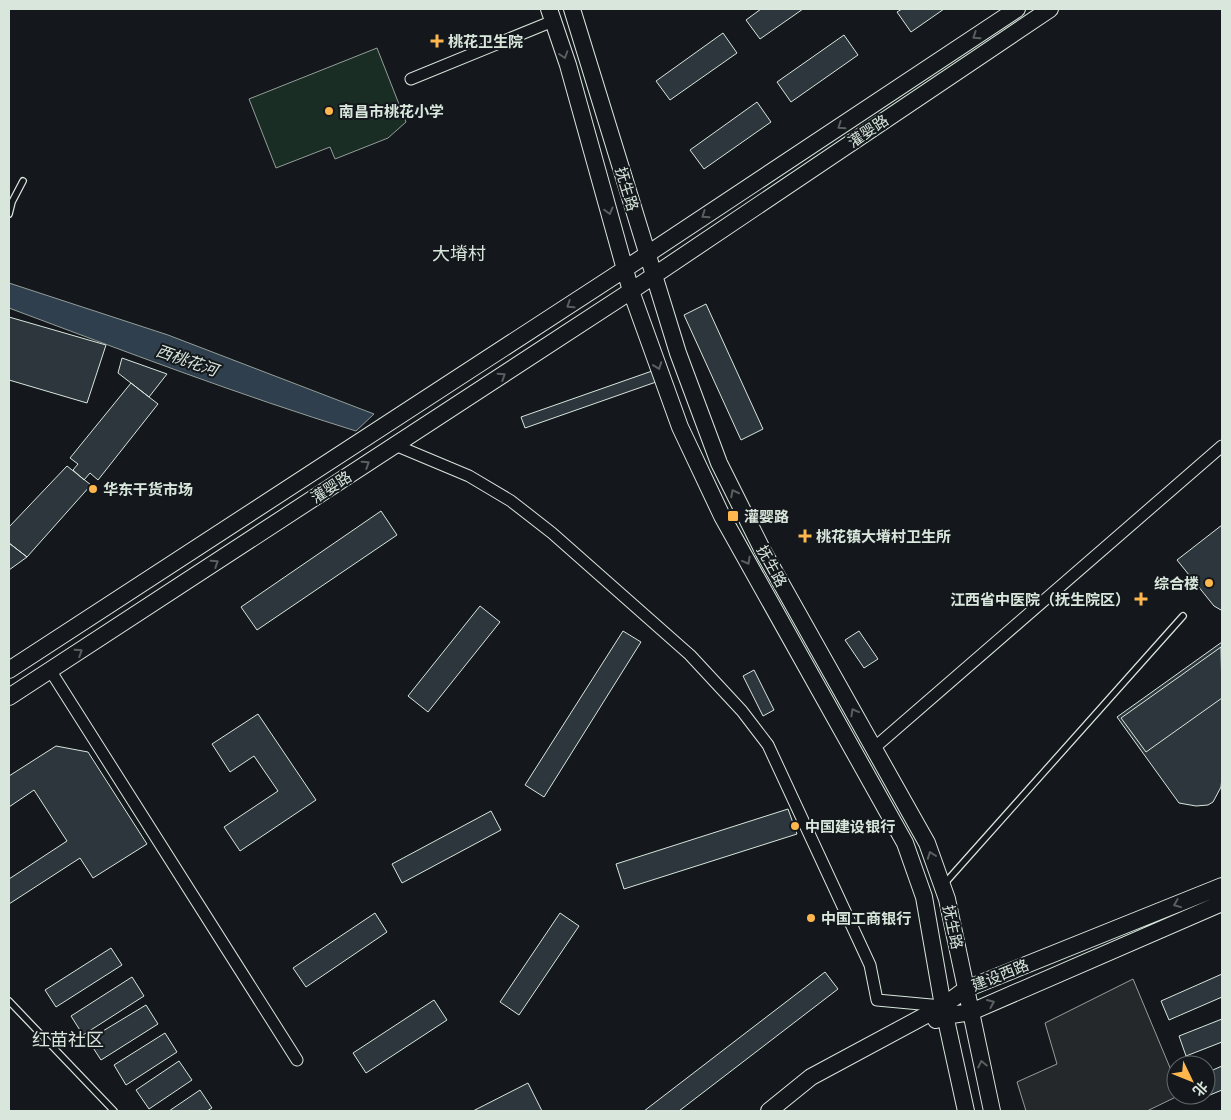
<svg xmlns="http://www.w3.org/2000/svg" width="1231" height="1120" viewBox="0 0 1231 1120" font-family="'PT Sans Narrow','Noto Sans SC',sans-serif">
	<rect width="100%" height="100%" fill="#14181c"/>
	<path fill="#1a2d24" stroke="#939e99" d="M377,48L406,122L388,138L335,159L330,147L276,168L249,99Z"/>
	<path fill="#24282b" stroke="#939e99" d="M1133,979L1176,1082V1095H1180L1147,1111H1026L1017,1082L1057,1064L1045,1023Z"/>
	<path fill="#2f3f4d" stroke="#939e99" d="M9,283L168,335L374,414L356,431C239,395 124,351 9,308Z"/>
	<path fill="#2c363c" stroke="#d8e6dc" d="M761,9H803L760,39L746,20Z
		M902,9H944L911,32L897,12Z
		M723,33L737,53L670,100L656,81Z
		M844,35L858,55L791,102L777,82Z
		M757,102L771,122L704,169L690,150Z
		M706,304L763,429L741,440L684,315Z
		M9,317L106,345L87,403L9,380Z
		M122,358L167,374L149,397L118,373Z
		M652,371L656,382L525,428L521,417Z
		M131,383L158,404L98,480L90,473L84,480L73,470L78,464L70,458Z
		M67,466L91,485L27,557L9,543V527Z
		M381,511L397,535L257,630L241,607Z
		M1222,525V610H1221L1214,606L1177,560Z
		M9,543L27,557L9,570Z
		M480,606L500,622L428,712L408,696Z
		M623,631L641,642L544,797L525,785Z
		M859,631L878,659L864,668L845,640Z
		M1222,642V777L1221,787L1213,802L1208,805L1196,806L1179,803L1117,717Z
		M1221,647L1222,698L1146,752L1121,718Z
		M754,670L774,710L763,716L743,676Z
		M258,714L316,800L240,851L224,827L278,791L254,756L230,772L212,744Z
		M56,746L88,752L147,844L93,878L80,858L9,904V879L67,841L34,790L9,807V776Z
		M788,809L797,834L624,889L616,864Z
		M491,811L501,830L402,883L392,864Z
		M375,913L387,932L306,987L293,968Z
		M560,913L579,926L519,1015L500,1002Z
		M111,948L122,965L56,1007L45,990Z
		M825,972L838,989L679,1111H644Z
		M1222,974V997L1169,1020L1161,1001Z
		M132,977L144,996L83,1035L71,1016Z
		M434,1000L447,1020L366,1073L353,1053Z
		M146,1005L158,1024L101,1060L88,1040Z
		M1222,1019V1042L1186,1056L1179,1036Z
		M165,1033L177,1052L126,1085L114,1065Z
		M179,1061L192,1080L149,1109L136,1090Z
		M1222,1066V1090L1205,1097L1206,1073Z
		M528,1083L542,1111H473Z
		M200,1090L212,1108L207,1111H169Z"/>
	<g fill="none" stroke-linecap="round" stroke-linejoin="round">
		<defs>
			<path id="lane" d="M9,214L12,202L23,181
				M945,883L1183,616
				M9,1001L114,1111"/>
			<path id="street" d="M411,79L553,21
				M395,445L469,476L511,501L552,533L690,655L742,711L768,745L870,965L877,1000L942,1006
				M50,670L297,1060
				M874,748L1222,446"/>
			<path id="secondary" d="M549,9L568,65L631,291L680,427L722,516L905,843L924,897L943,1006L966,1111
				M572,9L678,353L719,463L764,553L927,843L947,899L992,1111
				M9,670L625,269L1017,9
				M9,697L631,291L1050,9
				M936,1020L945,1016L971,1012L1222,903
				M769,1111L811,1077L943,1006L966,989L1222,886"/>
		</defs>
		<use href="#lane" stroke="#d8e6dc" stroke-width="8"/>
		<use href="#street" stroke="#d8e6dc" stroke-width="13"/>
		<use href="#secondary" stroke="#d8e6dc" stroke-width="18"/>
		<use href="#lane" stroke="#14181c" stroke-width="5.5"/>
		<use href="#street" stroke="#14181c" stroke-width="11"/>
		<use href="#secondary" stroke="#14181c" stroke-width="16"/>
	</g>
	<defs><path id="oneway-chevron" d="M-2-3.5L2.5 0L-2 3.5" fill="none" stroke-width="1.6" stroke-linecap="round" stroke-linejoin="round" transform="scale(1.25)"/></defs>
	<g stroke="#59605f">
		<use href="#oneway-chevron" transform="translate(976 36) rotate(146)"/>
		<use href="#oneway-chevron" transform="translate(564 55) rotate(72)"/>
		<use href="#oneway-chevron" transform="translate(841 126) rotate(146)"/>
		<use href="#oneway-chevron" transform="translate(609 211) rotate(75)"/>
		<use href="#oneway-chevron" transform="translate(705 215) rotate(146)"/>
		<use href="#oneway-chevron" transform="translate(570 305) rotate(147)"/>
		<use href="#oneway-chevron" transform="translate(658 366) rotate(70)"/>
		<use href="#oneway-chevron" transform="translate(502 376) rotate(-33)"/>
		<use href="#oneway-chevron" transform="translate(366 464) rotate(-33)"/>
		<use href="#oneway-chevron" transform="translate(734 493) rotate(-117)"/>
		<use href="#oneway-chevron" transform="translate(747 561) rotate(61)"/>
		<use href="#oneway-chevron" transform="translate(215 563) rotate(-33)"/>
		<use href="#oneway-chevron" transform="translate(79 652) rotate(-33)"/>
		<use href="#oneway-chevron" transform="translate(854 712) rotate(-119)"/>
		<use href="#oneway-chevron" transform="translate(931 855) rotate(-110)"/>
		<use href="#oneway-chevron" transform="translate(1177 904) rotate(158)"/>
		<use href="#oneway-chevron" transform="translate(991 1003) rotate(-23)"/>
		<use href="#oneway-chevron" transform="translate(982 1064) rotate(-102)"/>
	</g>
	<g fill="#ffb74d" stroke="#14181c" stroke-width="2">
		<path d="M434.5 33.5h5v5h5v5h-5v5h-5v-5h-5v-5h5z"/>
		<circle cx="329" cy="111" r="5"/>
		<circle cx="93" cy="489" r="5"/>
		<rect x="727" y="510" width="12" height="12" rx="2.5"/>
		<path d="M802.5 528.5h5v5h5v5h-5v5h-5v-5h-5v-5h5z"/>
		<circle cx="1209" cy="583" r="5"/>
		<path d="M1138.5 591.5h5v5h5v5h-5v5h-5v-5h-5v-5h5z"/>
		<circle cx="795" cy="826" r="5"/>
		<circle cx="811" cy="918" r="5"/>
	</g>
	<g text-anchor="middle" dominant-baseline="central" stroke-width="4" stroke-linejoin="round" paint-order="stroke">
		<g font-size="15" font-weight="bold" fill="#d8e6dc" stroke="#14181c" text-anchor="start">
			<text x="448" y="41">桃花卫生院</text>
			<text x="339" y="111">南昌市桃花小学</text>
			<text x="103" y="489">华东干货市场</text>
			<text x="744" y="516">灌婴路</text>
			<text x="816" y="536">桃花镇大塉村卫生所</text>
			<text x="1199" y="583" text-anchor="end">综合楼</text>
			<text x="1130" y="599" text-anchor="end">江西省中医院（抚生院区）</text>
			<text x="805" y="826">中国建设银行</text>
			<text x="821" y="918">中国工商银行</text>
		</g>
		<g font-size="15" fill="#d8e6dc" stroke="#14181c">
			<text transform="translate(868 131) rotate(-34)">灌婴路</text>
			<text transform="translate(627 189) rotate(73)">抚生路</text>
			<text transform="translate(331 487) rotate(-33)">灌婴路</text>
			<text transform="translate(772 566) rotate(61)">抚生路</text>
			<text transform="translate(953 927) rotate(78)">抚生路</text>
			<text transform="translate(1000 975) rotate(-22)">建设西路</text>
		</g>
		<g font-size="16" font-style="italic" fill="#d8e6dc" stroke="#14181c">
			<text transform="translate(187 360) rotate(19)">西桃花河</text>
		</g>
		<g font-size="18" fill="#d8e6dc" stroke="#14181c">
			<text x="459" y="253">大塉村</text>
			<text x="68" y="1039">红苗社区</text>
		</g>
	</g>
	<rect width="1231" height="1120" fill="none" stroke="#d8e6dc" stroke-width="20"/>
	<g transform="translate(1191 1080) rotate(133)"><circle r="24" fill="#14181c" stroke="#626a69"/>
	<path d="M0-4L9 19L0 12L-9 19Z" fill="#ffb74d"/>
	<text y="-8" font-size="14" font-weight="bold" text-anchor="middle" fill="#d8e6dc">北</text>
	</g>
</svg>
